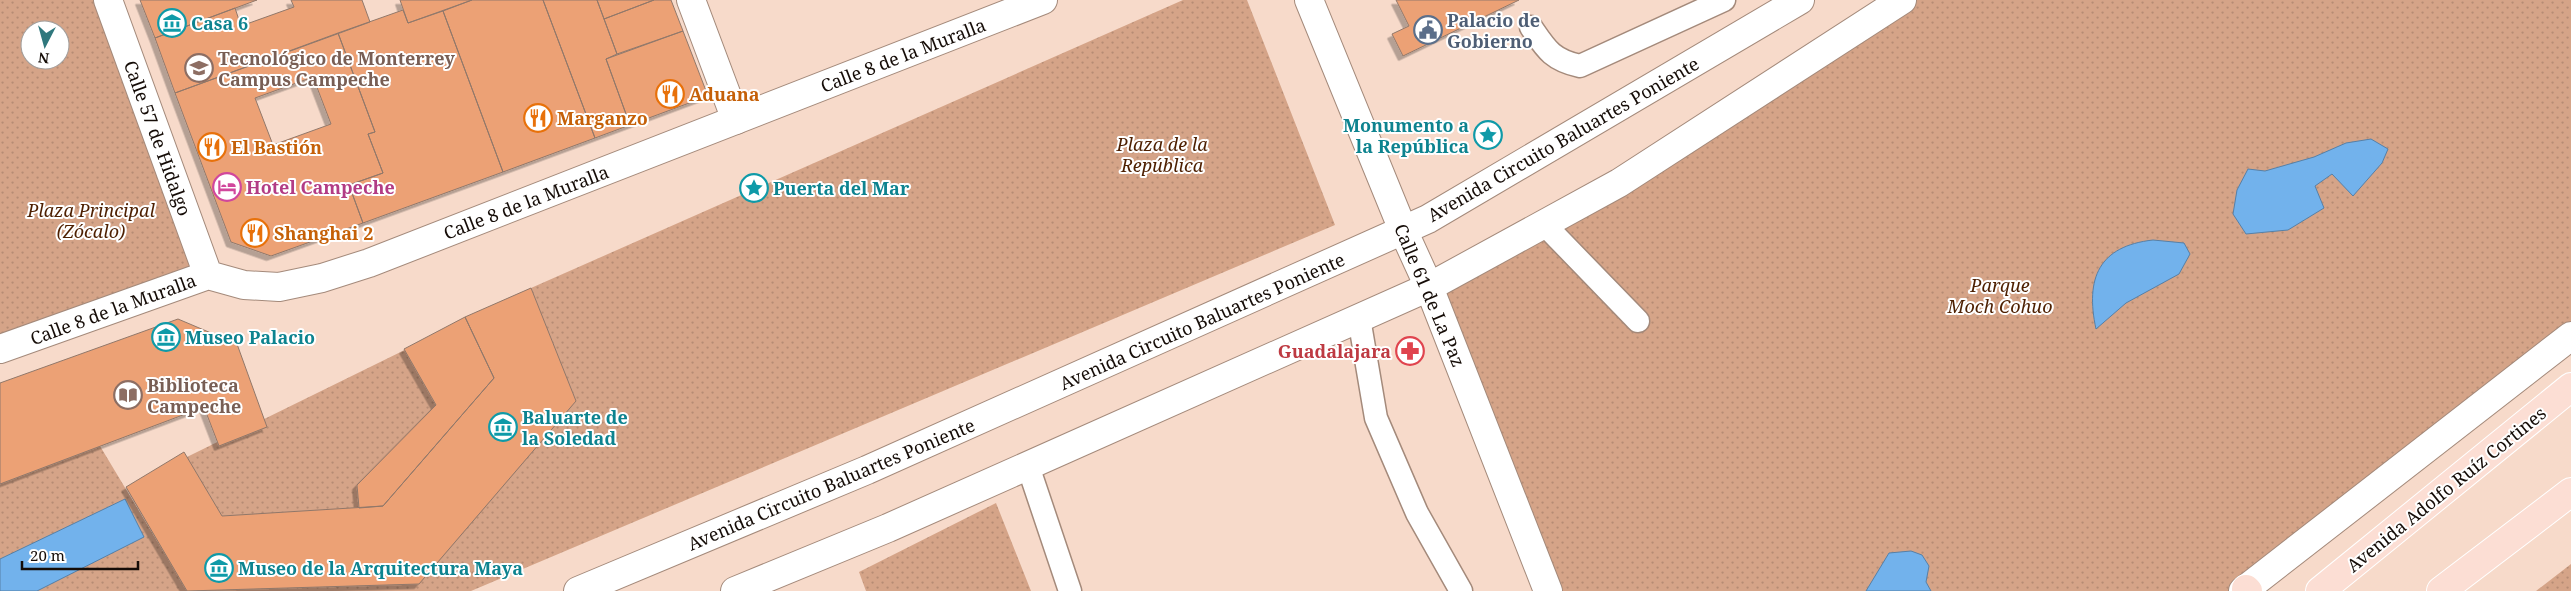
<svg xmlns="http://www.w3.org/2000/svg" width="2571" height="591" viewBox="0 0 2571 591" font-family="'Noto Serif',serif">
	<defs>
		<pattern id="green-dots" width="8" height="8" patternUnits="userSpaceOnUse" patternTransform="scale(1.25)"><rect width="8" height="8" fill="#d5a488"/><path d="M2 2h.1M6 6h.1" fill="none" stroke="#b68c74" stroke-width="1.8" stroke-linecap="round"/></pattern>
		<filter id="shadow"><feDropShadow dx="-4.5" dy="4.5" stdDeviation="0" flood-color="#0004"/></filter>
	</defs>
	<rect width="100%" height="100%" fill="#f7daca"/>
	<path fill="url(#green-dots)" fill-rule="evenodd" d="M0,0H108L208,275L0,349ZM30,30H60V60H30Z
		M1183,0H1247L1335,225L471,591H0V484L100,446L163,551L126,487L531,288Z
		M1887,0H2571V336L2243,591H1548L1429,287Z
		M996,503L1031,591H866L859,572Z
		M2571,564V591H2536Z"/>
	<path fill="#72b2ec" stroke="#5680a7" d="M2371,139L2388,149L2382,163L2353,196L2332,174L2315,186L2324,208L2288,230L2246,234L2233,214L2237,190L2248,169L2265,171L2314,157L2346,143Z
		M2153,240L2184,243L2190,254L2179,274L2126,303L2096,329C2085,278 2099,246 2153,240Z
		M125,499L144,537L37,591H0V559Z
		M1911,551L1922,555L1929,566L1926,582L1931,591H1866L1889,553Z"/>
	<path fill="#eca175" stroke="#91786a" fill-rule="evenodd" filter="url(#shadow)" d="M140,0H257L155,38Z
		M291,0H362L370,22L175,93L155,38L235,8L241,26L294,7Z
		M400,0H472L408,23Z
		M472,0H543L595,138L503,172L443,11Z
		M543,0H597L617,54L606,59L630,125L595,138Z
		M597,0H654L604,19Z
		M654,0H671L683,31L617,54L604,19Z
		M1396,0H1519L1403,56L1392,34L1409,26Z
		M403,10L408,23L443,11L503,172L363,223L349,185L383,173L368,134L375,132L338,33Z
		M683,31L708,96L630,125L606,59Z
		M338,33L375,132L368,134L383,173L349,185L363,223L271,256L231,242L175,93ZM313,77L331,124L273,145L255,98Z
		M531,288L576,401L419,584L187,591L126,487L184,452L222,516L383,506L494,378L465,317Z
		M465,317L494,378L383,506L359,508L357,485L436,405L404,349Z
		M178,319L237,344L267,427L219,446L204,407L0,484V383Z"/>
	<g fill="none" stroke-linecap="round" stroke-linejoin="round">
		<defs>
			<path id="service" d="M1531,27C1546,49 1552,60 1580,66L1724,0
				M1544,224L1638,321
				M1359,318L1376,418L1417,513L1461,591
				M1028,466L1070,591"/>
			<path id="pedestrian" d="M691,0L736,120"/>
			<path id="minor" d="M108,0L208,275
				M1309,0L1403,230L1429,287L1548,591
				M0,349L208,275L244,285L279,287L322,278L369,263L1043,0
				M2243,591L2571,336"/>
			<path id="secondary" d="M578,591L867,470L1428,219L1800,0
				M735,591L888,528L1429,287L1619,183L1902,0"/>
			<path id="primary" d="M2246,589L2248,591
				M2320,591L2571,387
				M2441,591L2571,492"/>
		</defs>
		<use href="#service" stroke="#a48a7b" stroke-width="25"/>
		<use href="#pedestrian" stroke="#a48a7b" stroke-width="30"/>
		<use href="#minor" stroke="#a48a7b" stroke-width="30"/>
		<use href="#secondary" stroke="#a48a7b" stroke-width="30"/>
		<use href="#primary" stroke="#fff" stroke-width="30"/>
		<use href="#service" stroke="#fff" stroke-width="22"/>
		<use href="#pedestrian" stroke="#fff" stroke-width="28"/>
		<use href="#minor" stroke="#fff" stroke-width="28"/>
		<use href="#secondary" stroke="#fff" stroke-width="28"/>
		<use href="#primary" stroke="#fcded4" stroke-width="28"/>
	</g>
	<defs>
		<symbol id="museum-ring" viewBox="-11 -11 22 22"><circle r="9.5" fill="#fff" stroke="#0f9aa8" stroke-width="1.5"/><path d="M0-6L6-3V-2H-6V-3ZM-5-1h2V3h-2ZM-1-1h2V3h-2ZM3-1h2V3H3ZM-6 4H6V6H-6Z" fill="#0f9aa8"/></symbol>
		<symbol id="civic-ring" viewBox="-11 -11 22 22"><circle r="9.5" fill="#fff" stroke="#5c6f8a" stroke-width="1.5"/><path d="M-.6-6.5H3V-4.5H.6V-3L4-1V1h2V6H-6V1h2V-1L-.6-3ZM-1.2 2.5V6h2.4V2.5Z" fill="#5c6f8a"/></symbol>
		<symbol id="school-ring" viewBox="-11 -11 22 22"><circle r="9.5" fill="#fff" stroke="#8d6e63" stroke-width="1.5"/><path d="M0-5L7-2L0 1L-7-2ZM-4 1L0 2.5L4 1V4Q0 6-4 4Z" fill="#8d6e63"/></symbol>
		<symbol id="restaurant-ring" viewBox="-11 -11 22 22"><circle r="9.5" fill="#fff" stroke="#e8710a" stroke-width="1.5"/><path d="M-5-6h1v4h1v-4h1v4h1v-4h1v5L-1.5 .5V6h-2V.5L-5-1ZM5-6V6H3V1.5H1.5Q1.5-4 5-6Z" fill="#e8710a"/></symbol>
		<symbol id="sight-ring" viewBox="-11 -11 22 22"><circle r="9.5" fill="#fff" stroke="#0f9aa8" stroke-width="1.5"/><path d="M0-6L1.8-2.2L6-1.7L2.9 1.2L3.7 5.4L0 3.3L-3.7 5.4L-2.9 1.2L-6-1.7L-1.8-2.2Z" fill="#0f9aa8"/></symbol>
		<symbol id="hotel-ring" viewBox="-11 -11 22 22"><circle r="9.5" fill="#fff" stroke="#d1479c" stroke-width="1.5"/><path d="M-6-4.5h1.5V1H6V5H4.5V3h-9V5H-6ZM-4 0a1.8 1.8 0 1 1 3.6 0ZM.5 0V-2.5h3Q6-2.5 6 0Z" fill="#d1479c"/></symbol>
		<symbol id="pharmacy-ring" viewBox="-11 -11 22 22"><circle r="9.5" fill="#fff" stroke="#e0444e" stroke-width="1.5"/><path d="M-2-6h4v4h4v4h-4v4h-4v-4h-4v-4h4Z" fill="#e0444e"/></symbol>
		<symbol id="library-ring" viewBox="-11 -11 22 22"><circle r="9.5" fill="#fff" stroke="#8d6e63" stroke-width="1.5"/><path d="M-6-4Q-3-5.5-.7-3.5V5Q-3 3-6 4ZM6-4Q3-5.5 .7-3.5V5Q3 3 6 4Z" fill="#8d6e63"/></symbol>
	</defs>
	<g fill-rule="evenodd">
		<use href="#museum-ring" x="156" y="7" width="32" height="32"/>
		<use href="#civic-ring" x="1412" y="14" width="32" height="32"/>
		<use href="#school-ring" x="183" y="52" width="32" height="32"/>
		<use href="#restaurant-ring" x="654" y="78" width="32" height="32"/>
		<use href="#restaurant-ring" x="522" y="102" width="32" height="32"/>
		<use href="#sight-ring" x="1472" y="119" width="32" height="32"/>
		<use href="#restaurant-ring" x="196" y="131" width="32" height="32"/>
		<use href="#hotel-ring" x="211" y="171" width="32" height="32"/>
		<use href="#sight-ring" x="738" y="172" width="32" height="32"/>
		<use href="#restaurant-ring" x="239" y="217" width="32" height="32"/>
		<use href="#museum-ring" x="150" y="321" width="32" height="32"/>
		<use href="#pharmacy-ring" x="1394" y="335" width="32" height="32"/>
		<use href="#library-ring" x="112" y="379" width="32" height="32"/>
		<use href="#museum-ring" x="487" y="411" width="32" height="32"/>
		<use href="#museum-ring" x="203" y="552" width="32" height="32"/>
	</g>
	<g text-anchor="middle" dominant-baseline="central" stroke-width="4" stroke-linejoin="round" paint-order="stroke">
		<g font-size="18" font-weight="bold" fill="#4e5e75" stroke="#fff" text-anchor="start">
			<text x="1447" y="20">Palacio de<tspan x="1447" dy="21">Gobierno</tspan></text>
		</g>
		<g font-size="18" font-weight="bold" fill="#0d838f" stroke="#fff" text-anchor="start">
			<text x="191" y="23">Casa 6</text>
			<text x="1469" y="125" text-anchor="end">Monumento a<tspan x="1469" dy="21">la República</tspan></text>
			<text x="773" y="188">Puerta del Mar</text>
			<text x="185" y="337">Museo Palacio</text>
			<text x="522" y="417">Baluarte de<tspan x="522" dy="21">la Soledad</tspan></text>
			<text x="238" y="568">Museo de la Arquitectura Maya</text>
		</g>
		<g font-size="18" fill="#150c07" stroke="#fff">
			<text transform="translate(903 55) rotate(-21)">Calle 8 de la Muralla</text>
			<text transform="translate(158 138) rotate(70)">Calle 57 de Hidalgo</text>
			<text transform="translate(1563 139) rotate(-30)">Avenida Circuito Baluartes Poniente</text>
			<text transform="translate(526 202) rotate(-21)">Calle 8 de la Muralla</text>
			<text transform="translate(1430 295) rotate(67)">Calle 61 de La Paz</text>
			<text transform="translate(113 309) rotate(-20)">Calle 8 de la Muralla</text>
			<text transform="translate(1202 321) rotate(-24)">Avenida Circuito Baluartes Poniente</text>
			<text transform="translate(831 484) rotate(-23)">Avenida Circuito Baluartes Poniente</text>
			<text transform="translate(2446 489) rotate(-39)">Avenida Adolfo Ruíz Cortines</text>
		</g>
		<g font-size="18" font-weight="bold" fill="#785e54" stroke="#fff" text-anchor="start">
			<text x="218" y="58">Tecnológico de Monterrey<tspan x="218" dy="21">Campus Campeche</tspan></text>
			<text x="147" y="385">Biblioteca<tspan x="147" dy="21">Campeche</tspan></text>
		</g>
		<g font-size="18" font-weight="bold" fill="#c56008" stroke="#fff" text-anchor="start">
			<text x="689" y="94">Aduana</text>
			<text x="557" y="118">Marganzo</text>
			<text x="231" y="147">El Bastión</text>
			<text x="274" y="233">Shanghai 2</text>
		</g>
		<g font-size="18" font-style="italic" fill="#4d1f00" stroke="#fff">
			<text x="1162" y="144">Plaza de la<tspan x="1162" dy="21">República</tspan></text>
			<text x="91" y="210">Plaza Principal<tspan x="91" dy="21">(Zócalo)</tspan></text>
			<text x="2000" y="285">Parque<tspan x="2000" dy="21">Moch Cohuo</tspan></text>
		</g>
		<g font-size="18" font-weight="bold" fill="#b23c85" stroke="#fff" text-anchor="start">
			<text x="246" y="187">Hotel Campeche</text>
		</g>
		<g font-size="18" font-weight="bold" fill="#be3a42" stroke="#fff" text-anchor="end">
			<text x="1391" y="351">Guadalajara</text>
		</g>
	</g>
	<g transform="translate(45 45) rotate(186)"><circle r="24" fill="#ffffff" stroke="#a19e9c"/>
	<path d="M0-4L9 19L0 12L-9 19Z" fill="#2f787d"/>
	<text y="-8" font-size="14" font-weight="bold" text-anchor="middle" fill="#150c07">N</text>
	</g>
	<path d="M22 561v8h116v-8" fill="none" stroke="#150c07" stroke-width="2.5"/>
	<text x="30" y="561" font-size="15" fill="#150c07" stroke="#ffffff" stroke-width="4" paint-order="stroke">20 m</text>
</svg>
